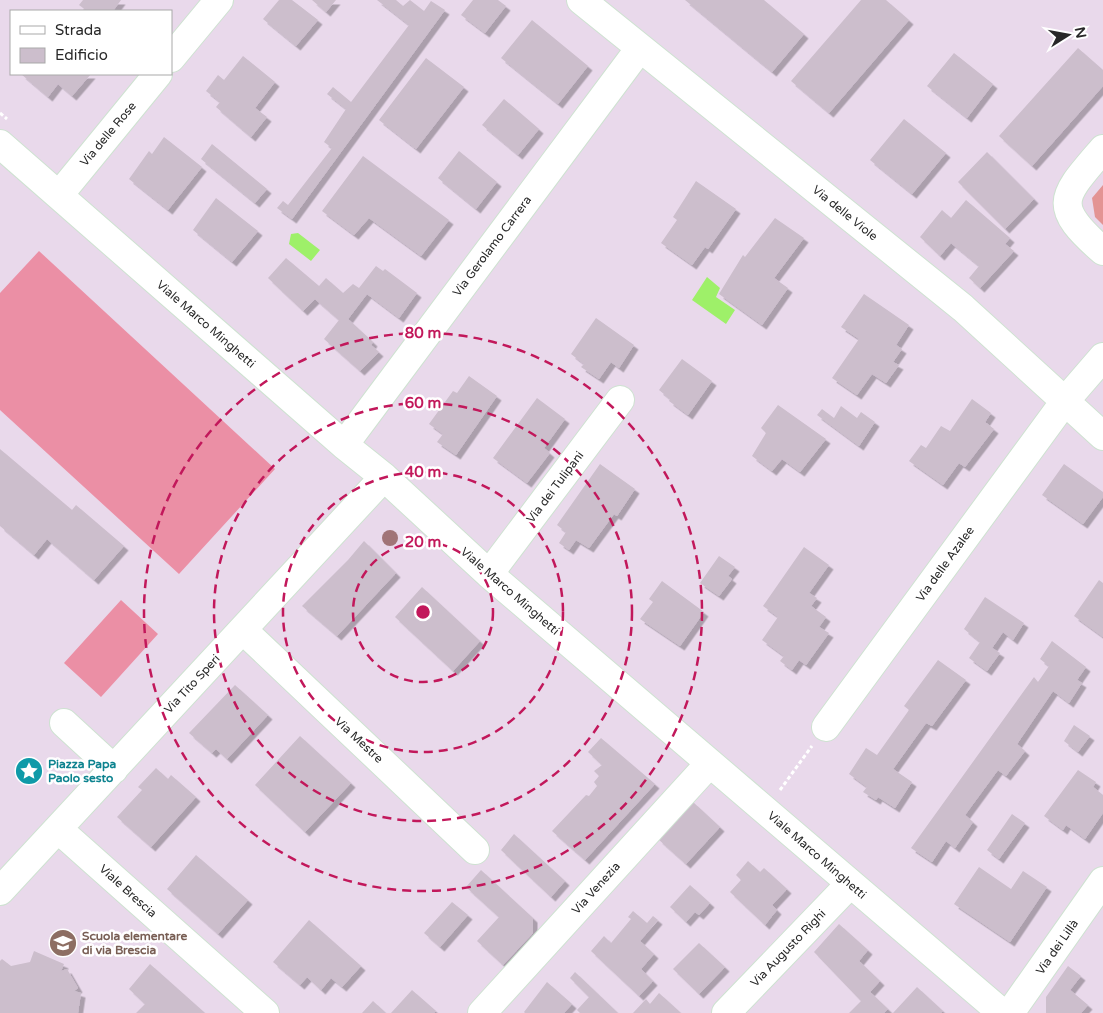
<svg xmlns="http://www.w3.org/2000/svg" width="1103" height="1013" viewBox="0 0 1103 1013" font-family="'Varela Round',sans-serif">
	<defs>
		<filter id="shadow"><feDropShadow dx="4.5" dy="4.5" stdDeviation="0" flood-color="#0004"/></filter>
	</defs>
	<rect width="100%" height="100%" fill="#e9d9eb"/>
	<path fill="#e39494" d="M1103,185V225L1095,217L1092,198Z"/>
	<path fill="#eb8fa5" d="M39,251L275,469L179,574L0,410V293Z
		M121,600L158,634L101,697L64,663Z"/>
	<path fill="#9ef069" d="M298,233L320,250L311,261L289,244L291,234Z
		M707,277L720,288L716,297L735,310L726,324L692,300Z"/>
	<path fill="#ccbecc" filter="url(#shadow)" d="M83,0H121L113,11H87L79,5Z
		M279,0H292L318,20L296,46L263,19Z
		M312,0H336L326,12Z
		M377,0H396L403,6L410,0L424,11L431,1L445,10L292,219L277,208L283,201L288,205L332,148L324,142L346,109L327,94L333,87L351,102L409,25Z
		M473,0H498L506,6L485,33L461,15Z
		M685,0H764L804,34L772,72Z
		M861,0H886L909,20L829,113L791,81Z
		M532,20L588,66L558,104L501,58Z
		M1078,48L1103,70V86L1032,166L999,136Z
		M954,53L993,84L967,118L927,86Z
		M243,56L275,82L255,108L267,117L251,137L216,107L220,102L206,91L218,75L224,80Z
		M426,58L464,87L416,149L379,120Z
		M21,74H91L72,96L58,84L48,97Z
		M504,99L539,129L518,155L482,125Z
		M904,119L946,153L912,194L870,160Z
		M164,137L202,167L168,210L129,179L149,151L152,154Z
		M212,144L267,189L255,203L201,159Z
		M459,151L497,182L476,209L438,178Z
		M987,152L1034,199L1005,229L958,182Z
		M363,156L449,220L421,256L369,218L354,235L322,211Z
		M696,181L736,209L708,249L705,247L692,265L661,243L677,220L673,217Z
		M216,198L258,231L232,262L193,230Z
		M966,200L1010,238L1005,244L1014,251L980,288L969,278L979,266L951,243L940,256L920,237L942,210L951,218Z
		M775,218L804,238L774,278L788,288L762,325L719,294L743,255L745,257Z
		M286,258L319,286L326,278L343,293L353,284L359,288L376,266L383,271L385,269L417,293L399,318L367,294L348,319L373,342L371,345L379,352L360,371L324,339L339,320L315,299L303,311L268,278Z
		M864,294L909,325L896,345L902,349L893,362L899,365L886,383L872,374L857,395L832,378L859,339L841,327Z
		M596,318L634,345L619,368L611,362L599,379L581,367L584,364L571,354Z
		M682,359L712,381L688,415L669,401L670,399L659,390Z
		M469,376L497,396L456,455L437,442L443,434L429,424L453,391L457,393Z
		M537,398L565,419L544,448L550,453L527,483L493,458Z
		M972,399L991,413L985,422L994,429L965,467L959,463L943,485L909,461L921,445L926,448L941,426L950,431Z
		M778,405L826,439L800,472L782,459L772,471L752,456L766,433L761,428Z
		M841,406L857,418L861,412L875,422L859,446L817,415L822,409L834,418Z
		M0,449L72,510L76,505L124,546L94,580L47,539L34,555L0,526Z
		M600,464L635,489L617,516L614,514L589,548L576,540L569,550L559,543L566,532L557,525Z
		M1064,464L1103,492V497L1083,524L1042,495Z
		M364,541L396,573L337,636L302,606L348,560Z
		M804,547L829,565L809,593L817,598L811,606L826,617L819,627L829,633L806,665L799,660L792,670L780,661L784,656L762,640L778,617L763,606Z
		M719,556L735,567L728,576L732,579L719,596L700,583Z
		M1099,580L1103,583V637L1074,616Z
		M662,581L704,612L680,646L640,619L653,602L649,599Z
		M422,587L480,641L453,671L395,617Z
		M985,597L1024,623L1013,640L1003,632L992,648L1000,653L987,671L969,658L980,642L964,629Z
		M1052,641L1086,667L1077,680L1082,683L1069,703L1053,691L1017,744L1025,751L1006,776L998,770L965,815L973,822L955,848L946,841L932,862L911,848L1034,677L1038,682L1049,666L1040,659Z
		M938,660L966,680L932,726L926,723L893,769L912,782L895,808L878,797L876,800L863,792L867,787L849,774L866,748L877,755L909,710L904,706Z
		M235,685L268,715L227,759L216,749L212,753L189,733Z
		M1074,725L1090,736L1078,752L1064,741Z
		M300,736L351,783L305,832L255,785Z
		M601,738L655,784L585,860L552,831L586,795L589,796L597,786L594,782L599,776L594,771L602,765L588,752Z
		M156,768L168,779L171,775L196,797L151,847L117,817L142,790L138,787Z
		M1078,770L1096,782L1093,787L1103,795V813L1085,839L1066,825L1063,830L1044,816Z
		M693,802L720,827L686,864L658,839Z
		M1012,814L1025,823L999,859L987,850Z
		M514,834L565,881L551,897L501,850Z
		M196,855L248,900L218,934L167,889Z
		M748,861L760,872L764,868L787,889L772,905L777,910L765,925L730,892L741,880L736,875Z
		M979,867L1011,889L1023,871L1047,887L1010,942L954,904Z
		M481,870L533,918V933L503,965L477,941L499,917L466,887Z
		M690,885L710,903L699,915L695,912L686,922L670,907Z
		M452,902L468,915L440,947L424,933Z
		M633,911L647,923L653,916L658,920L640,941L654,954L641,969L653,981L639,996L591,951L604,936L611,943L631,919L628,917Z
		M309,920L361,966L342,987L331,978L321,990L307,977L300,985L273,962Z
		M839,924L868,950L859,961L880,981L870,992L888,1009L884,1013H849L861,1001L814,952Z
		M699,943L725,967L699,994L673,969Z
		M34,951L64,964L61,971L67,969L78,988L74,991L81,993L78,1013H0V961L2,959L11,966L30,962Z
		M150,964L205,1013H136L145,1004L129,989Z
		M1068,966L1081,976L1070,990L1088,1005L1081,1013H1046V997Z
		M575,972L618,1013H580L577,1010L589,997L570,978Z
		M547,982L572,1004L564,1013H525L524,1012Z
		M917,987L943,1011L941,1013H893Z
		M412,990L436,1011L434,1013H391Z
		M659,993L681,1013H633L646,999L650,1004Z
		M373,1001L386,1013H362Z"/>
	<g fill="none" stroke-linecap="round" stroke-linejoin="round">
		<defs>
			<path id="minor" d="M581,0L963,308L1103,436
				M171,58L219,0
				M0,144L344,445L384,477L489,574L1002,1013
				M1103,149C1062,197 1050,205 1103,251
				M59,195L158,74
				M344,445L640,48
				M489,574L620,400
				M243,630L475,850
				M64,723L114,769
				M826,727L1065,401L1103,357
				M58,829L265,1013
				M0,891L384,477
				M482,1013L710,763
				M726,1013L850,884
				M1010,1013L1103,881"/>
		</defs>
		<use href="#minor" stroke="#cee2d1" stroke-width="30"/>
		<path stroke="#fff" stroke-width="3" stroke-dasharray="4 2.5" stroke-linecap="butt" d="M0,113L7,119
			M780,790L812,746"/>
		<use href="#minor" stroke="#fff" stroke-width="28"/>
	</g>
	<circle fill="#a07477" cx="390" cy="538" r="8"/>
	<g fill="none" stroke="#c2185b" stroke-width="2.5" stroke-dasharray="9 6">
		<circle cx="423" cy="612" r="70"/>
		<circle cx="423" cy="612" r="140"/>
		<circle cx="423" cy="612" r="209"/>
		<circle cx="423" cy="612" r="279"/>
	</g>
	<defs>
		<symbol id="sight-disc" viewBox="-11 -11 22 22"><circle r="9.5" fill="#0f9aa8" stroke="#fff"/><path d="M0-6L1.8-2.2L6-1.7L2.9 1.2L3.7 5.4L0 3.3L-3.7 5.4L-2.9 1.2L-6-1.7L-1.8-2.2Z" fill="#fff"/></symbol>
		<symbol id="school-disc" viewBox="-11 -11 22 22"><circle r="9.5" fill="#8d6e63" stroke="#fff"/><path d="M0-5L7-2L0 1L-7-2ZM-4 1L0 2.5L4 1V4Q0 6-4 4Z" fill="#fff"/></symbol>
	</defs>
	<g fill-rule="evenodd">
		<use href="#sight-disc" x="13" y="755" width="32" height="32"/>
		<use href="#school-disc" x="47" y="927" width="32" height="32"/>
	</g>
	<g text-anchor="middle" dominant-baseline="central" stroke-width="5" stroke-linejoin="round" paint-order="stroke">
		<g font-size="12" fill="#282828" stroke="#fff">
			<text transform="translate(108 134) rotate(-50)">Via delle Rose</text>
			<text transform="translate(845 213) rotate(39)">Via delle Viole</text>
			<text transform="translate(492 246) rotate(-53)">Via Gerolamo Carrera</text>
			<text transform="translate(206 324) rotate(41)">Viale Marco Minghetti</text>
			<text transform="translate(555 487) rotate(-53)">Via dei Tulipani</text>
			<text transform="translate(945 564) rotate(-54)">Via delle Azalee</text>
			<text transform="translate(510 591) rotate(41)">Viale Marco Minghetti</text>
			<text transform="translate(192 684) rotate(-47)">Via Tito Speri</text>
			<text transform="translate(359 740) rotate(43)">Via Mestre</text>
			<text transform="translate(817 855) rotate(41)">Viale Marco Minghetti</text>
			<text transform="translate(596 888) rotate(-48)">Via Venezia</text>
			<text transform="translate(128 891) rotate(42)">Viale Brescia</text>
			<text transform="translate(1057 947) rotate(-55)">Via dei Lillà</text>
			<text transform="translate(788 948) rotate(-46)">Via Augusto Righi</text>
		</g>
		<g font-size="12" font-weight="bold" fill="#0d838f" stroke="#fff" text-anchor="start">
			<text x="48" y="764">Piazza Papa<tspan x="48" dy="14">Paolo sesto</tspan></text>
		</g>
		<g font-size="12" font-weight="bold" fill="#785e54" stroke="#fff" text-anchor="start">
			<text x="82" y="936">Scuola elementare<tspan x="82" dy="14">di via Brescia</tspan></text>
		</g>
	</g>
	<circle cx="423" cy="612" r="8" fill="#c2185b" stroke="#fff" stroke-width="2.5"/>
	<g font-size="15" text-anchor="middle" font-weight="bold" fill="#c2185b" stroke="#fff" stroke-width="5" stroke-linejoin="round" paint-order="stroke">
		<text x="423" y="338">80 m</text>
		<text x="423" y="408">60 m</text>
		<text x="423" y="477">40 m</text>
		<text x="423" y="547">20 m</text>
	</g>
	<rect x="10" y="10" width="162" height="65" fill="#ffffff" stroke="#a9a9a9"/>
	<rect x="20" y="26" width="25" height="8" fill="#ffffff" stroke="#a9a9a9"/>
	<text x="55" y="35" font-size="15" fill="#282828">Strada</text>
	<rect x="20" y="48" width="25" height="15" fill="#ccbecc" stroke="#a9a9a9"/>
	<text x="55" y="60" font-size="15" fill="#282828">Edificio</text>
	<g transform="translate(1068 35) rotate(79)" stroke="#ffffff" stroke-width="4" paint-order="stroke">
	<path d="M0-4L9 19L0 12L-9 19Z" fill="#282828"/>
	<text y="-8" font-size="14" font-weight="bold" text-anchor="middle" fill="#282828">N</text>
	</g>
</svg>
